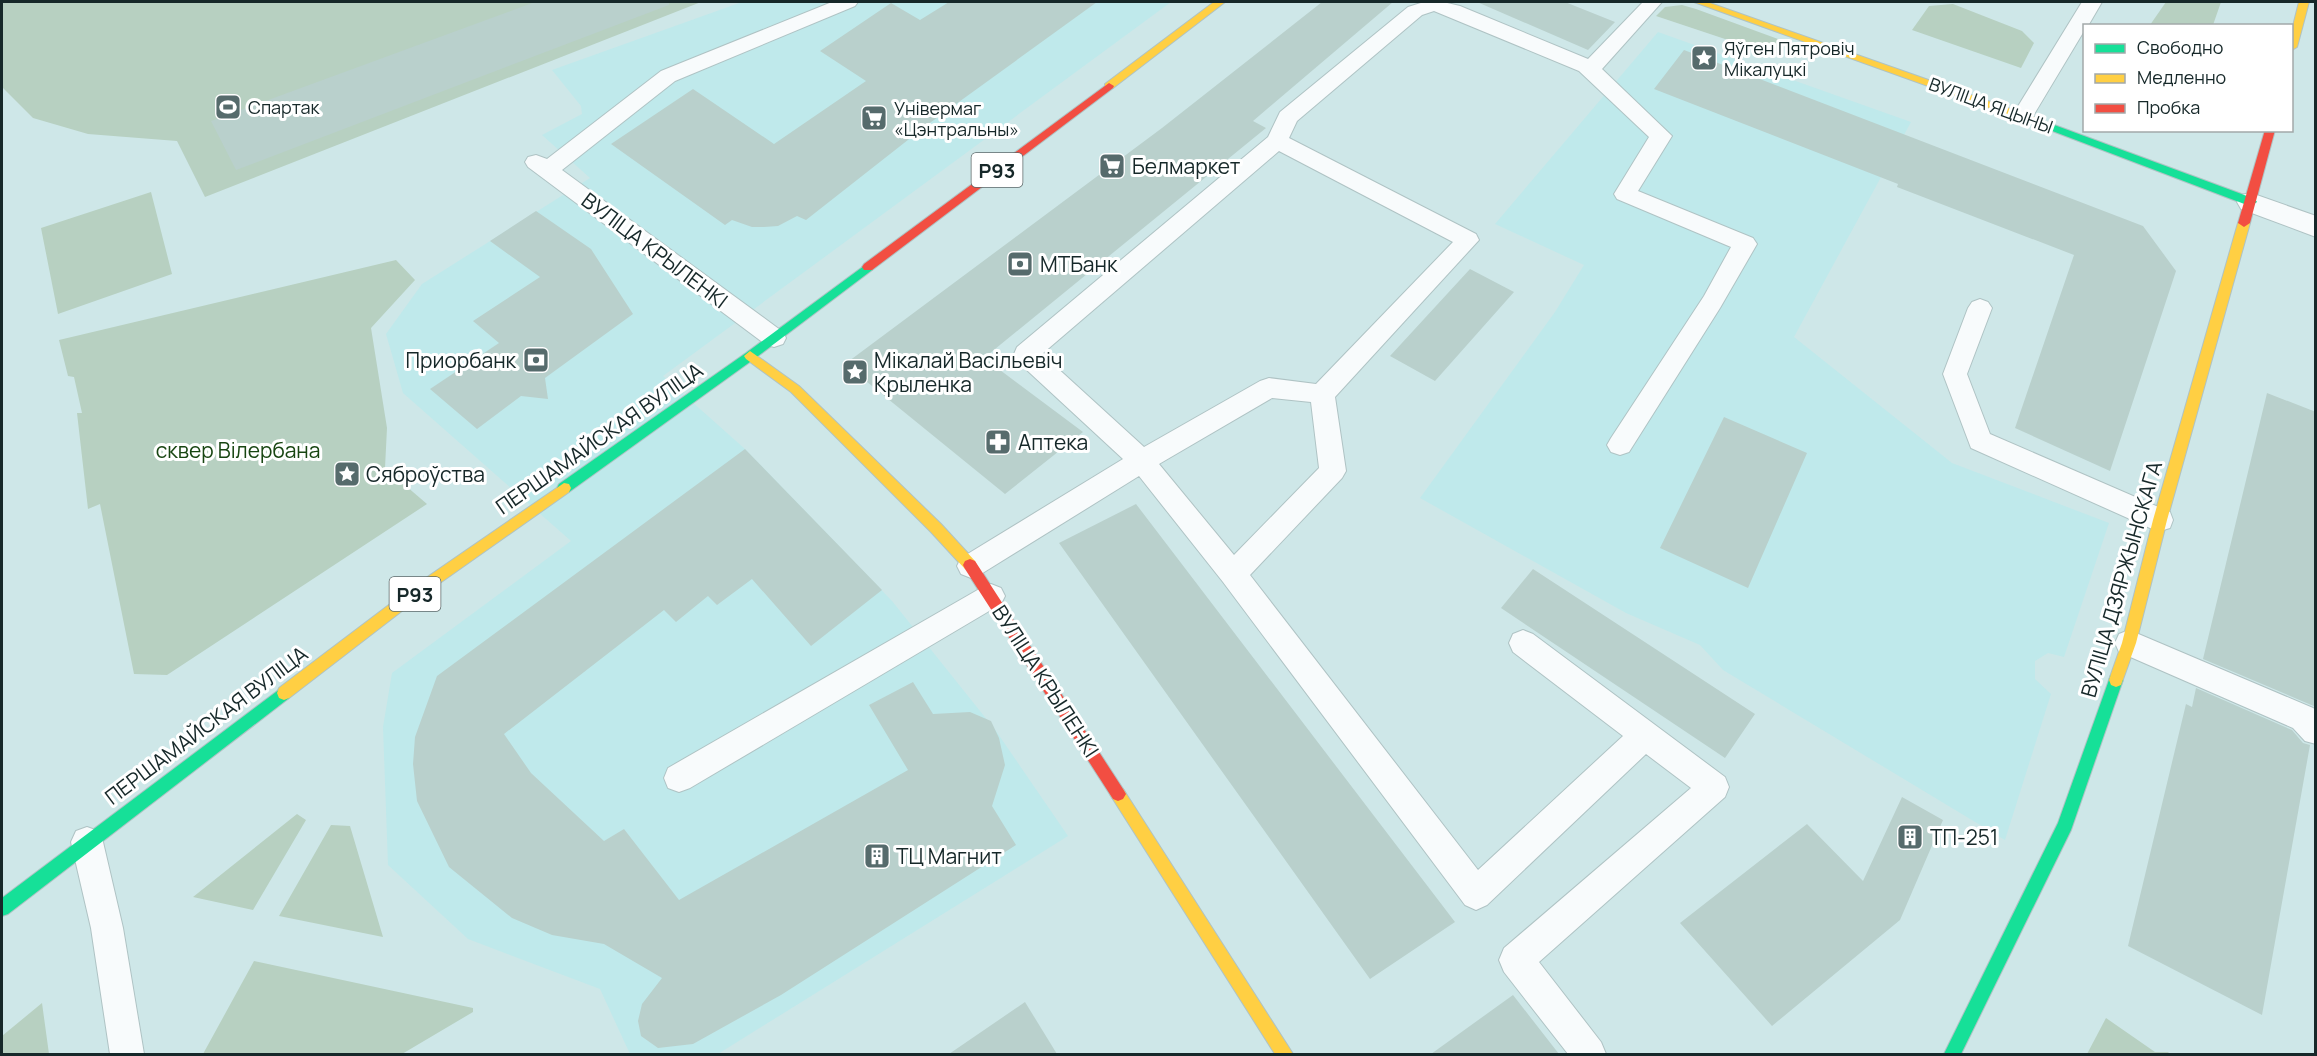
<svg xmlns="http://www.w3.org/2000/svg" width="2317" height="1056" viewBox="0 0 2317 1056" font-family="Manrope,sans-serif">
	<rect width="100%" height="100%" fill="#cee7e8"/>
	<path fill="#bfe9eb" d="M742,2H1171L663,376L745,449L892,601L996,731L1068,836L718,1054H630L600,989L468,939L388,865L383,727L392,673L571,541L403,393L386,334L422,284L590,178L542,135L582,114L581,106L552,70Z
		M1658,32L1911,122L1794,337L1952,463L2109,523L2064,657L2048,653L2035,661V679L2051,694L2005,840L1723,670L1700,645L1626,613L1420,498L1555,312L1584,265L1495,224Z"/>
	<path fill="#b7d0c1" d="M2,2H701L205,197L177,141L88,134L33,118L2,87Z
		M2166,2H2221L2213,25H2150Z
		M1953,4L2022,31L2034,43L2021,68L1912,30L1929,6Z
		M1682,5L1696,9L1786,42L1776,56L1656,16L1665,7Z
		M151,192L172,274L58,314L41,228Z
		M396,260L415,280L371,328L387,428L385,468L427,504L167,675L134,674L100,504L88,509L77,413H82L74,377L68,376L59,340Z
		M297,814L306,820L253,910L193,897Z
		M331,825L350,826L383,937L279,916Z
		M254,961L473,1008V1012L402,1054H203Z
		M42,1003L49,1054H2V1036Z
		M2106,1018L2155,1052H2168L2170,1054H2087Z"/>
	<path fill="#b9d0cc" d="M535,2H669V5L236,170L211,121Z
		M949,2H1097L927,125L806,220L797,216L778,226L764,227H752L732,220L725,225L611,144L693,89L774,144L866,81L820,51L891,3L920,20Z
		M1322,2H1393L1253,121L1266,128L984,358L1083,432L1005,494L845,364L1162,128Z
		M1477,2H1565L1615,22L1588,50Z
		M1684,50L2143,226L2176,271L2110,471L2015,428L2074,255L1897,187L1898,184L1654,89Z
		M536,211L591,249L633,314L545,378L548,399L521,396L477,429L430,389L499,343L473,321L540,277L490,241Z
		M1470,269L1514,292L1435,381L1390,356Z
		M2267,393L2316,412V707L2203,659Z
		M1724,417L1807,453L1748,588L1660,548Z
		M745,449L882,590L811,646L752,579L717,605L708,596L676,622L664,610L504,734L531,773L604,841L624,829L679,900L908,770L869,705L913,682L933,714L970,712L991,721L999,738L1005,765L992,806L1016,845L781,995L693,1044L658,1048L641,1036L638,1021L642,1004L662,978L604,944L552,935L512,918L449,867L417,801L413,764L415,737L437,676Z
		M1136,504L1455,922L1370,979L1059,543Z
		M1533,569L1755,714L1725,758L1501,608Z
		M2196,688L2292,730L2303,743L2310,745L2262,1015L2128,946L2186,704L2192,707Z
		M1902,797L1943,820L1900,920L1772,1026L1680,923L1807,824L1863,881Z
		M1513,995L1559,1054H1431Z
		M1025,1002L1057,1054H949Z"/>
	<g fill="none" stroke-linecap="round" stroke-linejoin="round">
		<defs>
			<path id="lane" d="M832,2H858L855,6L675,81L562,170L783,332L786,338L783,344L774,347L765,344L528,167L525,162L528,157L536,155L547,159L661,71Z
				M1424,2H1443L1460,6L1588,59L1643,2H1662L1602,69L1672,136L1638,191L1753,238L1757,244L1720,308L1629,452L1620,455L1611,452L1607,445L1611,438L1704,296L1731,247L1617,199L1614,194L1649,137L1579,71L1434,11L1422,15L1297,121L1289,138L1476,234L1479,240L1335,397L1346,471L1342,478L1250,575L1478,870L1623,736L1513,652L1509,643L1513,634L1523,630L1533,634L1725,777L1729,787L1725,797L1539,962L1601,1042L1606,1054H1568L1504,972L1499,960L1504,948L1691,788L1646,754L1487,905L1476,910L1465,905L1223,582L1139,476L981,574L971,578L961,574L957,566L961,558L1123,459L1017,361L1014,354L1017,347L1268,137L1280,112L1408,7ZM1279,151L1453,242L1316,384L1269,378L1260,381L1144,447L1042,354ZM1272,398L1311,402L1319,468L1234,555L1159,464Z
				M2082,2H2102L2088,26H2084V31L2030,121L2023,123L2016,121L2012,116Z
				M1980,299L1988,302L1992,308L1967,374L1990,434L2170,512L2173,520L2170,528L2160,531L2150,528L1971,448L1943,374L1968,308L1972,302Z
				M991,584L1001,588L1005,596L1001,604L690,788L679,792L668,788L664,778L668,768L981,588Z
				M2129,630L2313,708L2316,710V744L2305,741L2293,728L2119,652L2115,643L2119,634Z
				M87,827L98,831L103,842L123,928L144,1054H110L91,928L71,842L76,831Z"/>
			<path id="street" d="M2251,193L2316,216V237L2241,209L2237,202L2241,195Z"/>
			<path id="fast" d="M2038,119L2255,199L2257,202L2251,206L2247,205L2034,124L2033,122Z
				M868,263L874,267L872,270L754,359L569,492H559L557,488L559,484L746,353Z
				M2116,673L2121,675L2123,680L2071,830L1961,1054H1944L2058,823L2109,680L2111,675Z
				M284,686L289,688L291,693L289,698L8,914L2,916V898Z"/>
			<path id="slow" d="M1214,2H1225L1113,88H1105V84Z
				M1694,2H1707L2042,120L2043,122L2038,125L2034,124Z
				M2299,2H2309L2297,47L2292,50V30Z
				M2244,219L2250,223L2167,520L2136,643L2121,685L2116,687L2111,685L2109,680L2122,643L2153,520L2238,223Z
				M750,351L799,386L941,524L975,561L977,565L975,569L970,571L965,569L931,532L791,392L746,359L744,356Z
				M564,483L569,484L571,488L569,492L420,597L289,698L284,700L279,698L277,693L279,688L410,589Z
				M1118,787L1123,789L1293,1054H1275L1113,799L1110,794L1113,789Z"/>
			<path id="jam" d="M1109,83L1114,86L1113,88L872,270H864L862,267L864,264Z
				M2265,130H2275L2250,223L2244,227L2238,223Z
				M970,559L975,561L1123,789L1126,794L1123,799L1118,801L1113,799L965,569L963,565L965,561Z"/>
		</defs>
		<use href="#lane" stroke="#afc3c4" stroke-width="2"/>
		<use href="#street" stroke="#afc3c4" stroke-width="2"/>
		<use href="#fast" stroke="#afc3c4" stroke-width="2"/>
		<use href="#slow" stroke="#afc3c4" stroke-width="2"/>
		<use href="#jam" stroke="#afc3c4" stroke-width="2"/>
		<use href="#lane" fill="#f8fbfc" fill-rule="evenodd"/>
		<use href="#street" fill="#f8fbfc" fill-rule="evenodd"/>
		<use href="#fast" fill="#16e098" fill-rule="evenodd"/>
		<use href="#slow" fill="#ffcf43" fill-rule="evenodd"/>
		<use href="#jam" fill="#f24e42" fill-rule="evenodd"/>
	</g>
	<defs>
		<symbol id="sight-square" viewBox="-11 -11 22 22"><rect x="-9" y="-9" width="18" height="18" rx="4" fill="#566b6c" stroke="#fff"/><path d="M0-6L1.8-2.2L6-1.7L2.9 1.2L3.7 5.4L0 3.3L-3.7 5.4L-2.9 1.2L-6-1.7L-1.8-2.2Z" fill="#fff"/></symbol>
		<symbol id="stadium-square" viewBox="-11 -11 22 22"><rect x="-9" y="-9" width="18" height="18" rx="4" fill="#566b6c" stroke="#fff"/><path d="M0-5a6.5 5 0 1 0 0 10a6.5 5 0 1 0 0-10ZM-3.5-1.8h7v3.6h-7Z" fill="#fff"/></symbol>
		<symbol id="supermarket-square" viewBox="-11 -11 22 22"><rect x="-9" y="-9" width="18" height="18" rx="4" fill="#566b6c" stroke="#fff"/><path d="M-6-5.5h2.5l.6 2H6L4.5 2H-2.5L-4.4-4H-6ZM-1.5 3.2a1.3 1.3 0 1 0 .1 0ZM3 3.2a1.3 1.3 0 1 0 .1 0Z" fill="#fff"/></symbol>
		<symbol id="bank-square" viewBox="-11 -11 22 22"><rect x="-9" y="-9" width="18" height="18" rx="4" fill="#566b6c" stroke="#fff"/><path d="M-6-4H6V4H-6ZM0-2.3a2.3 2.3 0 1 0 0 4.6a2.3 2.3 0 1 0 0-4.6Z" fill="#fff"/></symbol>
		<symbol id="pharmacy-square" viewBox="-11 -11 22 22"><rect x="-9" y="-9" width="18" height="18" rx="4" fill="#566b6c" stroke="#fff"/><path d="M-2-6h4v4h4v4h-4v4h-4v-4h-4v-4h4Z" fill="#fff"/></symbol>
		<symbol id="building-square" viewBox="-11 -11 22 22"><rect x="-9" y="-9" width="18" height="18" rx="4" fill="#566b6c" stroke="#fff"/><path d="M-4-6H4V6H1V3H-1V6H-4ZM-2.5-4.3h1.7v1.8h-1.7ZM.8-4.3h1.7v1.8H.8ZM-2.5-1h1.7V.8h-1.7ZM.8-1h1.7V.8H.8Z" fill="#fff"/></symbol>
	</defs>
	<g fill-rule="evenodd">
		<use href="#sight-square" x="1689" y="43" width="30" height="30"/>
		<use href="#stadium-square" x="213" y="92" width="30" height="30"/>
		<use href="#supermarket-square" x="859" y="103" width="30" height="30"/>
		<use href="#supermarket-square" x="1097" y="151" width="30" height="30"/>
		<use href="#bank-square" x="1005" y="249" width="30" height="30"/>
		<use href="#bank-square" x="521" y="345" width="30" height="30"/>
		<use href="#sight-square" x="840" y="357" width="30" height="30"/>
		<use href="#pharmacy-square" x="983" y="427" width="30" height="30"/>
		<use href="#sight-square" x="332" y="459" width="30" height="30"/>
		<use href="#building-square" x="1895" y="822" width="30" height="30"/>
		<use href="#building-square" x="862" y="841" width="30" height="30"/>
	</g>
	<g text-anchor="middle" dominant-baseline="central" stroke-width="6" stroke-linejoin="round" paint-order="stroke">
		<g font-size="18" fill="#162829" stroke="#fff" text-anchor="start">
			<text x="1724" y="48">Яўген Пятровіч<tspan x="1724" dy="21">Мікалуцкі</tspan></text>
			<text x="248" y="107">Спартак</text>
			<text x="894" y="108">Універмаг<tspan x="894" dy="21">«Цэнтральны»</tspan></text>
		</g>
		<g font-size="18" fill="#162829" stroke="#fff">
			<text transform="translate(1991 105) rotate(20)">ВУЛІЦА ЯЦЫНЫ</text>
		</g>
		<g fill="#fff" stroke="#5c6869" stroke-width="1.5">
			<rect x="971.5" y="153" width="51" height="34" rx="4.5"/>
			<rect x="389.5" y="577" width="51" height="34" rx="4.5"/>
		</g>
		<g font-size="20" font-weight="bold" fill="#162829">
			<text x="997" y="170">Р93</text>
			<text x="415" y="594">Р93</text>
		</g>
		<g font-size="21" fill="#162829" stroke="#fff" text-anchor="start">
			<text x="1132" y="166">Белмаркет</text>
			<text x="1040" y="264">МТБанк</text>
			<text x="516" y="360" text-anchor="end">Приорбанк</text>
			<text x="874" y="360">Мікалай Васільевіч<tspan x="874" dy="24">Крыленка</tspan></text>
			<text x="1018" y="442">Аптека</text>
			<text x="366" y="474">Сяброўства</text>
			<text x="1930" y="837">ТП-251</text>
			<text x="896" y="856">ТЦ Магнит</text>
		</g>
		<g font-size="21" fill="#162829" stroke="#fff">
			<text transform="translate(655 250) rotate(37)">ВУЛІЦА КРЫЛЕНКІ</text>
			<text transform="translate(599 438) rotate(-35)">ПЕРШАМАЙСКАЯ ВУЛІЦА</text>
			<text transform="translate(2121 579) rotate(-74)">ВУЛІЦА ДЗЯРЖЫНСКАГА</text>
			<text transform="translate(1046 681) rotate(57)">ВУЛІЦА КРЫЛЕНКІ</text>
			<text transform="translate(206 725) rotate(-37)">ПЕРШАМАЙСКАЯ ВУЛІЦА</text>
		</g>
		<g font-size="21" fill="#184612" stroke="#fff">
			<text x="238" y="450">сквер Вілербана</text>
		</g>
	</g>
	<rect width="2317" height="1056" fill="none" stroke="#162829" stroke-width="6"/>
	<rect x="2083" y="24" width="210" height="108" fill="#ffffff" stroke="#a2a9a9" stroke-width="1.5"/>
	<rect x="2095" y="44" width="30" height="9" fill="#16e098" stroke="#a2a9a9" stroke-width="1.5"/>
	<text x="2137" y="54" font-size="18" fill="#162829">Свободно</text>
	<rect x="2095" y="74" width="30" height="9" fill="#ffcf43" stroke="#a2a9a9" stroke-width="1.5"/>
	<text x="2137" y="84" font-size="18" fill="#162829">Медленно</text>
	<rect x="2095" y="104" width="30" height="9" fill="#f24e42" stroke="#a2a9a9" stroke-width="1.5"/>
	<text x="2137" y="114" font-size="18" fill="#162829">Пробка</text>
</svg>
